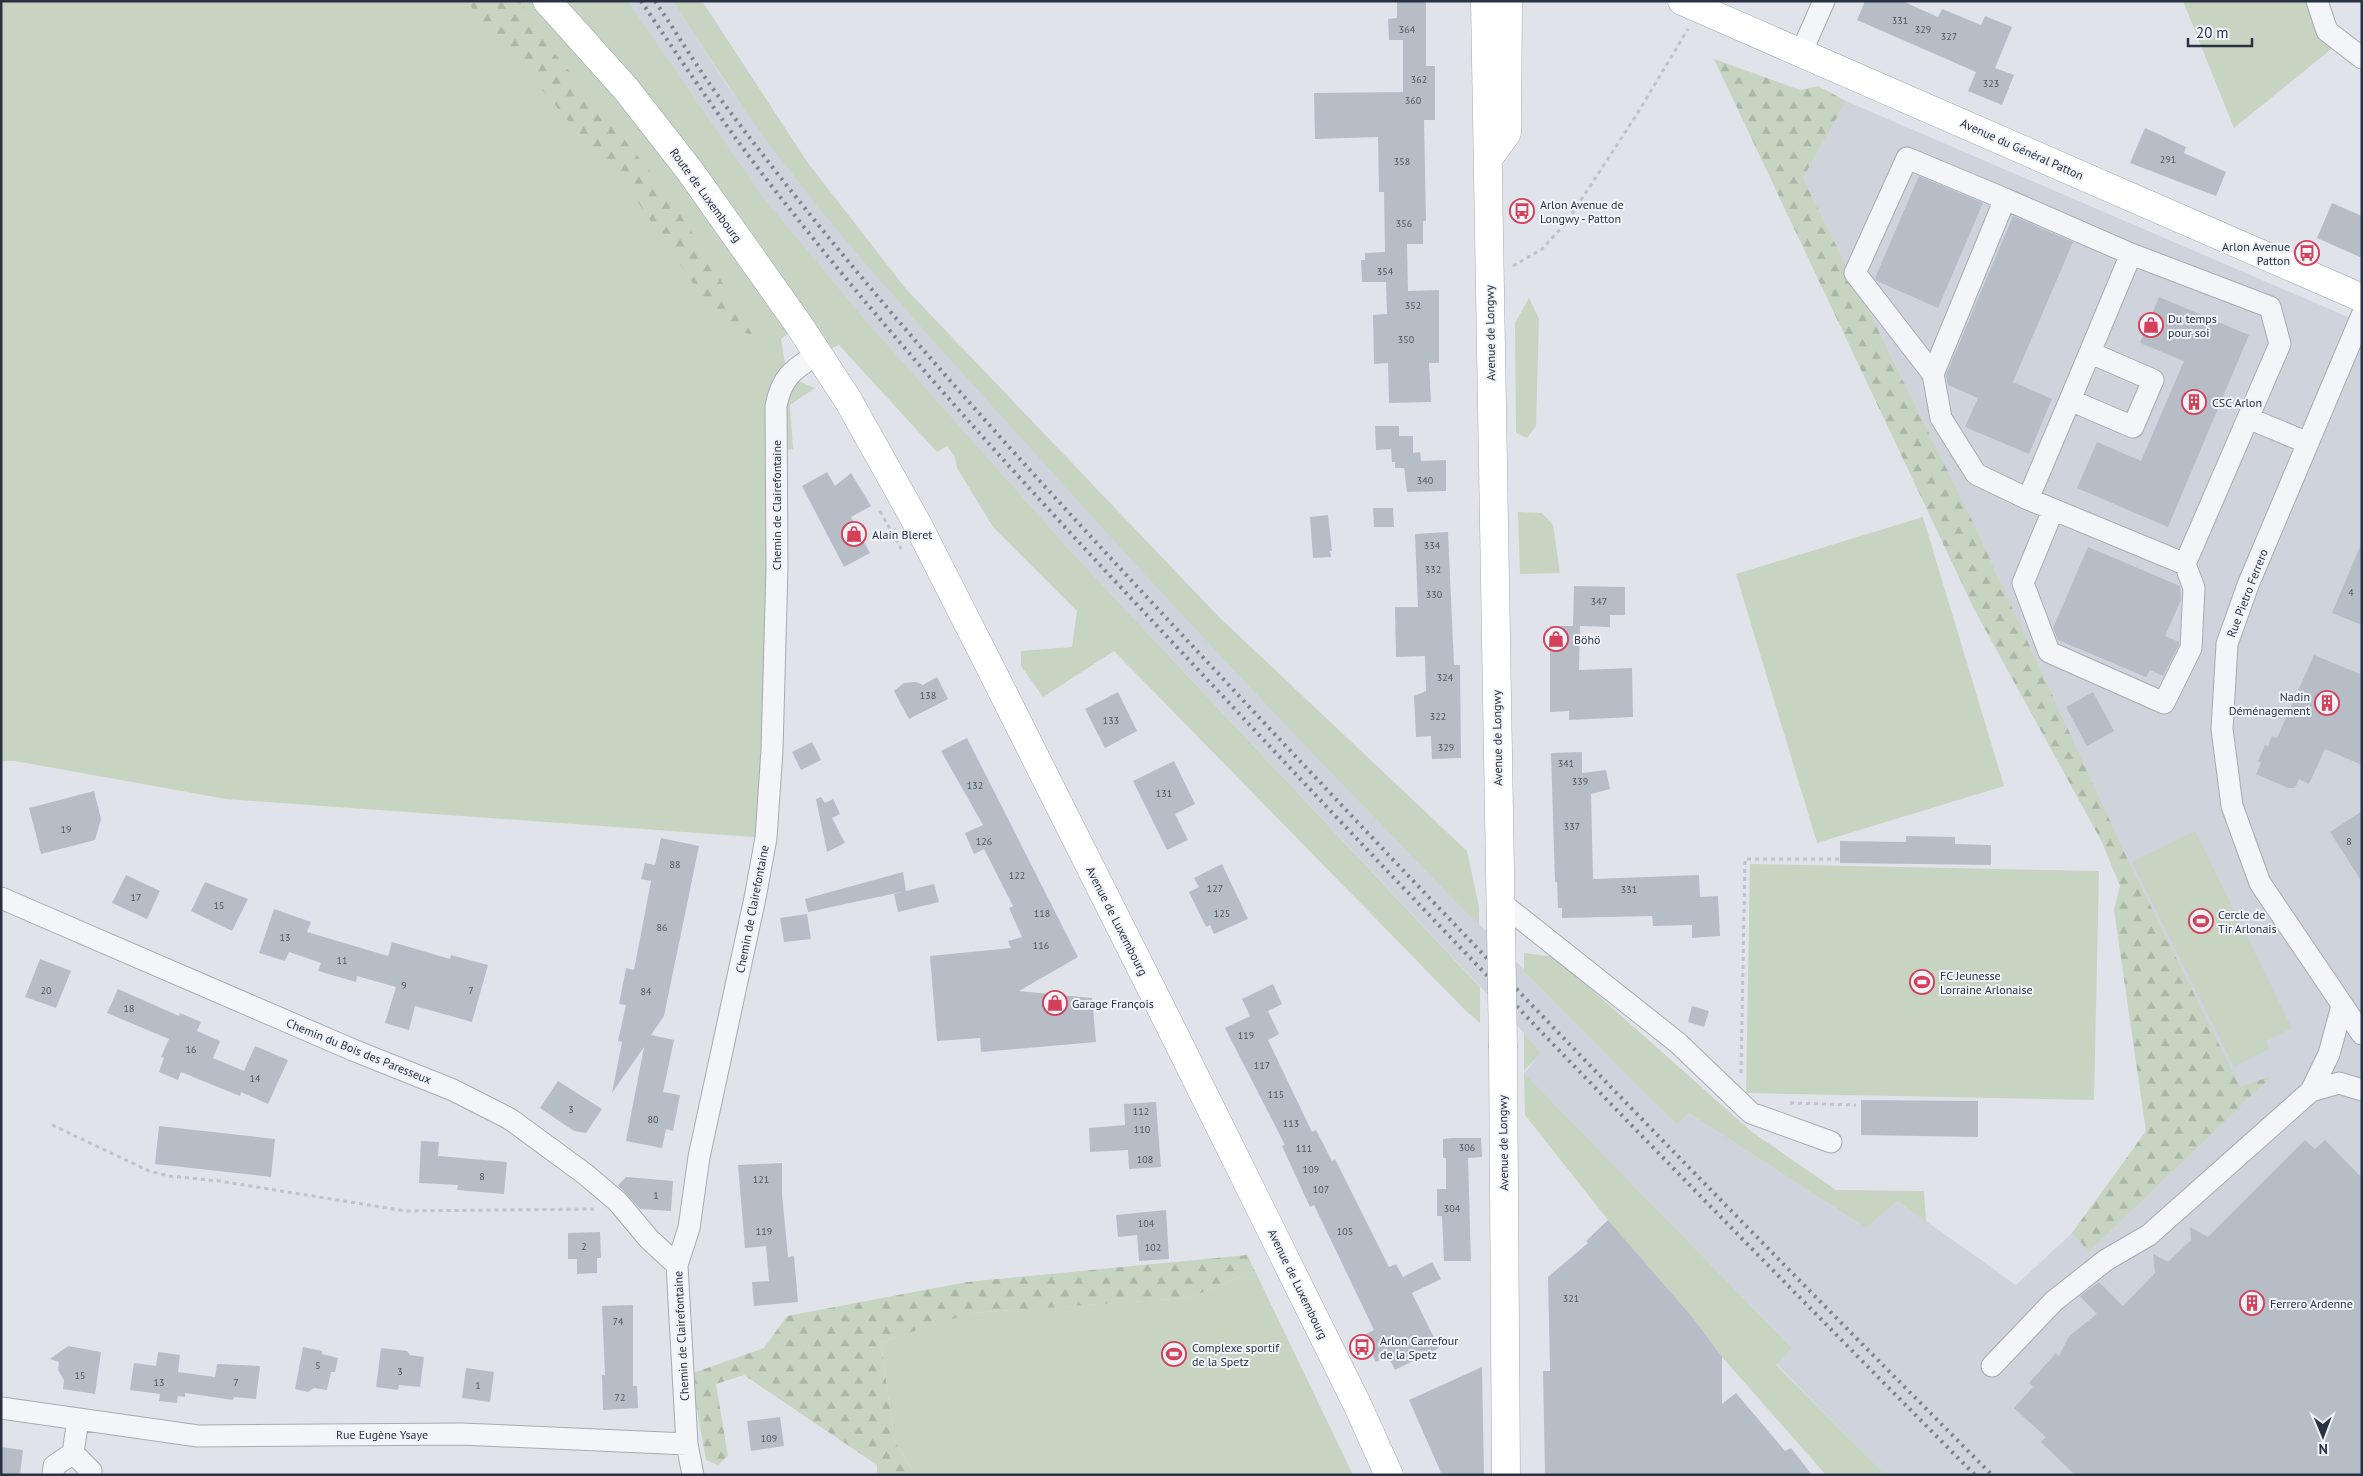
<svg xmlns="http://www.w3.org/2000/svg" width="2363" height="1476" viewBox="0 0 2363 1476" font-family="'PT Sans',sans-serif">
	<defs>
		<pattern id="forest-firs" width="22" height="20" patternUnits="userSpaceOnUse" patternTransform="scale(1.25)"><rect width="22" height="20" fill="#c6d4c1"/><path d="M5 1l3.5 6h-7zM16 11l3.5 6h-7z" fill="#aab6a7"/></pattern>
	</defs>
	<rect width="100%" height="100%" fill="#e0e4ea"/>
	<path fill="#ced3dc" d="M628,1H673L725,82L791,173L898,301L1365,808L1677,1125L1689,1113L1866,1228L1898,1201L2016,1285L2072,1233L2089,1252L2271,1077L2240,1088L2130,864L1972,520L1803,178L1846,101L2362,323V1475H1886L1776,1364L1792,1348L1524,1073L1541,1053L1524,1033L1065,545L867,322L763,197Z"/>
	<path fill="#c6d4c1" d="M1,1H628L763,197L867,322L1065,545L1480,987V1023L1465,1010L1114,651L1043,697L1021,666V651L1072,647L1077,611L993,527L957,468L955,457L947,446L937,452L839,345L817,354L799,325L781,339L785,363L796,380L815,388L790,405L793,449L786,450L766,838L226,799L15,761H1Z
		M673,1H702L808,163L906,289L1219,617L1467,851L1479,907V925C1328,771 1179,614 1035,453C953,362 868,271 792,174C749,119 711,60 673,1Z
		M2183,1H2317L2340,42L2234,128Z
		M1529,298L1539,319L1536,426L1527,438L1516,433L1515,323Z
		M1518,512L1542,513L1553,525L1560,573L1520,574Z
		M1923,517L2004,786L1817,843L1736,574Z
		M2195,831L2292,1028L2266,1041L2269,1049L2234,1067L2132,862Z
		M1750,864L2099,871L2094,1100L1746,1093Z
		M1524,953L1555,957L1752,1132L1836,1190L1924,1191L1926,1222L1898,1201L1866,1228L1689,1113L1677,1125L1524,971Z
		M1524,1033L1541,1053L1524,1071Z
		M1524,1073L1792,1348L1776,1365L1886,1475H1826L1722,1357L1694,1319L1608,1220L1525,1115Z
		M1255,1271L1353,1475H915L894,1440L881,1342L970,1313L1188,1298Z"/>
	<path fill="url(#forest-firs)" d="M466,1H507L544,40L661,185L706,254L753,336L720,323L637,201Z
		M1714,59L1800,90L1818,86L1846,101L1803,178L1972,520L2130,864L2240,1087L2272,1076L2089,1252L2072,1233L2146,1131L2114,910L2120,886L2102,842L1974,609Z
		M1247,1255L1255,1271L1188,1298L971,1313L881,1342L894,1440L915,1475H877V1465L744,1375L716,1384L728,1456L718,1465L706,1460L693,1387V1373L764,1348L787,1316L967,1282Z"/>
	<path fill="#b7bdc7" d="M1397,1H1426V66H1435V120H1424L1426,221H1423V244H1407L1408,291L1439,290V363H1429L1431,402L1389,403L1388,363L1374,364L1373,315L1387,314L1386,282H1362L1361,260H1365V253L1385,252L1384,192H1379L1378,137L1315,139L1314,93L1403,92V40H1389L1388,19L1397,18Z
		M1865,1H1902L1938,17L1942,9L1981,25L1985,16L2012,27L1995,68L2014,75L2002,105L1968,91L1976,72L1857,20Z
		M2145,128L2186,147L2184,153L2226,172L2216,196L2130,163Z
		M1919,176L1983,203L1938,308L1877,281L1875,278Z
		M2332,203L2362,216V258L2317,238Z
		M2013,216L2073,242L2013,382L2052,399L2029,454L1965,427L1978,398L1948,385L1946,375Z
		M2159,297L2249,335L2168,527L2077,488L2097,442L2141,461L2184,361L2140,343Z
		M1375,426H1399V436H1413V453L1420,452L1421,461L1446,460V491L1407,492L1404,468H1395V462H1392L1391,449L1376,450Z
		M827,472L835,486L851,473L871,506L851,517L870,553L844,567L802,486Z
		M1373,508H1393L1394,527H1374Z
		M1328,515L1332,551H1330L1331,557L1313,558L1310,517Z
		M1448,532L1454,665H1460L1461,758L1432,759L1431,736L1416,737L1414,696L1426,691L1425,656L1396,657L1395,607H1418L1415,534Z
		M2362,542V625L2332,613Z
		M2088,547L2180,586L2181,600L2165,636L2179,642V645L2163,676L2150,670L2146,677L2058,640L2053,628Z
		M1574,586L1625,587V615H1610V627L1580,626L1579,670L1632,668L1633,717L1569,720V711L1550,712V626H1573Z
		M2314,655L2362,675V765L2325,749L2309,784L2299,779L2295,788H2288L2256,774L2261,763L2258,761L2265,745L2268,746L2272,736L2277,738Z
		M937,677L948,699L909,719L894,691L904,683L916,682L923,685Z
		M1118,692L1137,731L1105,748L1085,709Z
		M2093,692L2114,731L2087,746L2066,707Z
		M967,738L1078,957L1019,991L1092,998L1096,1042L981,1052L980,1038L937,1041L930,956L1011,948L1008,941L1022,937L1009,908L1013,906L984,849L974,854L965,833L983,825L941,751Z
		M812,742L821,760L801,770L792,752Z
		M1582,752V773L1606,770L1610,789L1591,794L1593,879L1699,875L1700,897L1718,896L1720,936L1692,938V925L1653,926L1652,916L1562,918V908H1558L1557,882H1555L1551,753Z
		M1174,761L1195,804L1175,814L1188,840L1167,850L1133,781Z
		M94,791L101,819L95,840L41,854L29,808Z
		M821,797L825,803L833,799L840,814L832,818L845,843L827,852L816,799Z
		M2362,811V882L2330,832Z
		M1906,836L1955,837V844L1991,845V865L1840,863V841L1906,842Z
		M661,838L699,846L664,1016L651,1035L674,1040L663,1092L680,1095L673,1131L666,1129L662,1148L626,1141L644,1047L612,1093L622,1042L618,1041L626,1005L619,1004L626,968L634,970L651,881L641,879L645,863L655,865Z
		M1222,864L1248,919L1214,934L1210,925L1206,927L1189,892L1199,887L1194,878Z
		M903,872L906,891L808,912L805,899Z
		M126,875L160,891L147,919L112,903Z
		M205,882L248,899L232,931L191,911Z
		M934,884L939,902L898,912L894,894Z
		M274,909L311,922L307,932L388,956L392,942L450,959L451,955L488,965L472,1022L415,1006L409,1030L385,1023L396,987L357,976L356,982L318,971L321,963L289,952L285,961L259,953Z
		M807,914L811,939L784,942L780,918Z
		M40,959L71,971L56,1008L25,997Z
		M1273,984L1282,1004L1268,1011L1279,1034L1268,1040L1312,1132L1316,1130L1332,1161L1335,1159L1389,1267L1396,1264L1403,1277L1432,1262L1441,1279L1412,1293L1439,1348L1395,1370L1388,1356L1376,1362L1362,1336L1374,1330L1314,1205L1310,1207L1282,1146L1285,1145L1225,1028L1250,1016L1242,999Z
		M118,989L179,1016L180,1013L201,1022L197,1031L220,1041L213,1058L244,1071L255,1046L288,1060L268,1104L241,1092L240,1096L181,1072L178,1080L159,1072L164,1058L161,1057L169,1039L107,1013Z
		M1692,1006L1709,1011L1704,1027L1688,1022Z
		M558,1081L602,1109L586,1133L574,1131L540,1108Z
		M1861,1100L1978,1101V1137L1861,1135Z
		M1156,1102L1161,1167L1129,1169L1128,1150L1090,1152L1089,1128L1125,1125L1124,1104Z
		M159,1126L275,1139L271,1177L155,1164Z
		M1452,1138H1481L1482,1157L1468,1158L1471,1261H1444L1442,1216H1437V1189H1446V1158H1443V1139Z
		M2305,1140L2315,1149L2325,1140L2362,1178V1475H2075L2041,1442L2046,1437L2014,1408L2033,1387L2029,1383L2056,1353L2059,1356L2069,1336L2097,1314L2080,1296L2099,1282L2123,1306L2155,1273L2153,1254L2168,1262L2191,1240L2190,1227L2208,1237Z
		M421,1141L439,1142L438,1156L507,1162L504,1194L457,1190L458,1185L419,1183Z
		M782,1163V1194L788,1257L794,1256L798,1302L754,1306L752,1282L769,1281L766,1246L745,1248L738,1165Z
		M626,1177L673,1181L671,1211L640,1209L618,1185Z
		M1166,1210L1169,1259L1139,1261L1137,1235L1118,1237L1116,1215Z
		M1608,1220L1694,1319L1722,1357V1404L1736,1393L1785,1451L1791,1448L1812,1475H1545L1543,1371H1550L1548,1277L1588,1243L1586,1241Z
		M600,1232L601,1258H597V1273L577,1274V1259H568V1233Z
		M633,1305V1386H637L638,1408L603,1410L602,1375H605L602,1306Z
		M68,1346L101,1352L95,1394L63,1389L64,1380L58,1370L59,1362L50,1359Z
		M303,1347L322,1351V1354L338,1358L335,1372H331L327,1390L314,1388L308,1392L295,1389Z
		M381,1348L407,1351L410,1355L424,1357L420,1387L399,1385L398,1390L376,1387Z
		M158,1352L180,1355L178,1372L215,1377L217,1364L260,1366L256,1399L234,1397L233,1400L185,1393V1397L178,1396L177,1403L159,1401L160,1394L130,1390L134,1363L156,1366Z
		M1482,1367L1484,1475H1442L1409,1400Z
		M466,1368L494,1372L490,1402L462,1398Z
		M780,1417L784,1446L751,1451L747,1421Z
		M1,1447L23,1450L20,1475H1Z"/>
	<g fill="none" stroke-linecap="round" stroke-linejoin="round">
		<defs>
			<path id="minor" d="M2317,1L2327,31L2362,58
				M1801,53L1824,1
				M2362,315L2248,585L2227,644L2222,729L2232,806L2260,883L2362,1034
				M2091,353L2153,380L2133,427L2070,400L2131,254L2270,307L2280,344L2248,418L2308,443
				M1933,374L1855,273L1907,158L2005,199
				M2070,400L2028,499L2185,564L2248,418
				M2028,499L1976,474L1941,418L1933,374L2005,199L2131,254
				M2053,510L2023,583L2049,652L2164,703L2191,648L2194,588L2185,564
				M1,898L353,1050L453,1090L510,1119L585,1174L618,1202L649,1239L677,1265
				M1500,902L1678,1043L1751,1113L1831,1142
				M2311,1091L2339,1083L2362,1090
				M1992,1366L2054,1301L2106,1260L2149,1235L2311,1091L2329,1054L2342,1006
				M1,1408L198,1436L462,1434L687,1444
				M73,1453L91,1471L90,1475
				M53,1475L54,1466L73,1453L78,1419
				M693,1475L687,1444L677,1265L689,1228L699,1157L755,898L766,838L772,750L777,567L776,406C782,376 793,370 817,354"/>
			<path id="major" d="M547,1L626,89L690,171L799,325L848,400L918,525L991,669L1173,1032L1357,1404L1389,1475
				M1485,1L1501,929
				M1682,1L2362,298
				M1488,159L1507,133L1508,1
				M1503,1048L1506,1475"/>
		</defs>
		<use href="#minor" stroke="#a5abb4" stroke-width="23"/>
		<use href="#major" stroke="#9fa9b6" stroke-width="29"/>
		<path stroke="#bec2c9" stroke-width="3" stroke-dasharray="4 4" stroke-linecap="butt" d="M518,1L524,8
			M1513,266L1542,249L1566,223L1637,114L1688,29
			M880,511L901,549
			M1741,1073L1745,859H1840
			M1790,1103L1856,1105
			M52,1125L149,1171L169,1176L219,1181L406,1211L594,1209"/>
		<use href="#minor" stroke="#f3f5f8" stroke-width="21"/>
		<use href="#major" stroke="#fff" stroke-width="28"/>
		<path stroke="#798494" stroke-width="4" stroke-dasharray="2.5 5" stroke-linecap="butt" d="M641,1C684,65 727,129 774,189C911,365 1065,528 1218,691C1466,957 1719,1217 1975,1475
			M655,1C676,32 695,64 716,93C867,297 1040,483 1213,668C1468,942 1728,1210 1992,1475"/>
		<defs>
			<path id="major-bridge" d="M1501,929L1503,1048"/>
		</defs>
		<use href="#major-bridge" stroke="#9fa9b6" stroke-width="29" stroke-linecap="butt"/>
		<use href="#major-bridge" stroke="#fff" stroke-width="28"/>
	</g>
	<defs>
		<symbol id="bus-ring" viewBox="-11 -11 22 22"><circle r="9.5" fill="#f0f3f7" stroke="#d44059" stroke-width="1.5"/><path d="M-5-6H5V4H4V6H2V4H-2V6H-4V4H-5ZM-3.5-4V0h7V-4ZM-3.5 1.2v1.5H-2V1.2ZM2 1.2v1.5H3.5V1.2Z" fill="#d44059"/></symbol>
		<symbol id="shop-ring" viewBox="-11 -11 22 22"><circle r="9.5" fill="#f0f3f7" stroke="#d44059" stroke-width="1.5"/><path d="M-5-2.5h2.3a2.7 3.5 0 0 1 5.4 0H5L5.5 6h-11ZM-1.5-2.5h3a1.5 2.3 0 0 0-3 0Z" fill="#d44059"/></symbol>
		<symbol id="building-ring" viewBox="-11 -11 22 22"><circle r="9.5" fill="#f0f3f7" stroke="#d44059" stroke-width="1.5"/><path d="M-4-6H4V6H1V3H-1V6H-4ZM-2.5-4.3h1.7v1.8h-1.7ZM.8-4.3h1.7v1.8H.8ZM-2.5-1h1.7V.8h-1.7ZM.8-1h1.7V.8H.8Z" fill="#d44059"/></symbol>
		<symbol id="stadium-ring" viewBox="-11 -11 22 22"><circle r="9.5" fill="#f0f3f7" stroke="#d44059" stroke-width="1.5"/><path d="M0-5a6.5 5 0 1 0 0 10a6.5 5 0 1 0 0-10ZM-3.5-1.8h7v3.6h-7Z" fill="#d44059"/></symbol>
	</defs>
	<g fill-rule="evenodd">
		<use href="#bus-ring" x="1508" y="197" width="28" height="28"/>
		<use href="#bus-ring" x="2293" y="239" width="28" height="28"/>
		<use href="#shop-ring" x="2137" y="311" width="28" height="28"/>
		<use href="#building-ring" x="2180" y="388" width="28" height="28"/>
		<use href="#shop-ring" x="840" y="520" width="28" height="28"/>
		<use href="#shop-ring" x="1542" y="625" width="28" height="28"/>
		<use href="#building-ring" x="2313" y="689" width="28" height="28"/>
		<use href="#stadium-ring" x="2187" y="907" width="28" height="28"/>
		<use href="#stadium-ring" x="1908" y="968" width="28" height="28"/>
		<use href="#shop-ring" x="1041" y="989" width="28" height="28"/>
		<use href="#building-ring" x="2238" y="1289" width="28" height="28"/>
		<use href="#bus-ring" x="1348" y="1333" width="28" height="28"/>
		<use href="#stadium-ring" x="1160" y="1340" width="28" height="28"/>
	</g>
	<g text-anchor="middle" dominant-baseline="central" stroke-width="4" stroke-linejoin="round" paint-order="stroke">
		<g font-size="10" fill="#4c5563">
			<text x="1900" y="20">331</text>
			<text x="1407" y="29">364</text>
			<text x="1923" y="29">329</text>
			<text x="1949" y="36">327</text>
			<text x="1419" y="79">362</text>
			<text x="1991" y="83">323</text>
			<text x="1413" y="100">360</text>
			<text x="2168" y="159">291</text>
			<text x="1402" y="161">358</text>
			<text x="1404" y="223">356</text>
			<text x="1385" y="271">354</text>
			<text x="1413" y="305">352</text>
			<text x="1406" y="339">350</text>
			<text x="1425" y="480">340</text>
			<text x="1432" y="545">334</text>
			<text x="1433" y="569">332</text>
			<text x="2351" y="592">4</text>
			<text x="1434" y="594">330</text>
			<text x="1599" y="601">347</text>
			<text x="1445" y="677">324</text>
			<text x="928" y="695">138</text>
			<text x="1438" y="716">322</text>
			<text x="1111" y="720">133</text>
			<text x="1446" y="747">329</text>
			<text x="1566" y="763">341</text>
			<text x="1580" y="781">339</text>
			<text x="975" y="785">132</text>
			<text x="1164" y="793">131</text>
			<text x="1572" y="826">337</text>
			<text x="66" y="829">19</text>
			<text x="984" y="841">126</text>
			<text x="2349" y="841">8</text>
			<text x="675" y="864">88</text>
			<text x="1017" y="875">122</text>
			<text x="1215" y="888">127</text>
			<text x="1629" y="889">331</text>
			<text x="136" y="897">17</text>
			<text x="219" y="905">15</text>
			<text x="1042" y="913">118</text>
			<text x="1222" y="913">125</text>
			<text x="662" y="927">86</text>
			<text x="285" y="937">13</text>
			<text x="1041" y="945">116</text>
			<text x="342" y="960">11</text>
			<text x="404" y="985">9</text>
			<text x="46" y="990">20</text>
			<text x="471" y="990">7</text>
			<text x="646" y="991">84</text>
			<text x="129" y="1008">18</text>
			<text x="1246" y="1035">119</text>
			<text x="191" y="1049">16</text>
			<text x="1262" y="1065">117</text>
			<text x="255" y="1078">14</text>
			<text x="1276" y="1094">115</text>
			<text x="571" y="1109">3</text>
			<text x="1141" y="1111">112</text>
			<text x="653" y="1119">80</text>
			<text x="1291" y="1123">113</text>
			<text x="1142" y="1129">110</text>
			<text x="1467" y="1147">306</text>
			<text x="1304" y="1148">111</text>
			<text x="1145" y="1159">108</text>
			<text x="1311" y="1169">109</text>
			<text x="482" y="1176">8</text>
			<text x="761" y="1179">121</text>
			<text x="1321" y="1189">107</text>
			<text x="656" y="1195">1</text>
			<text x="1452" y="1208">304</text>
			<text x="1146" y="1223">104</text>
			<text x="764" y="1231">119</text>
			<text x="1345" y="1231">105</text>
			<text x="584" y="1246">2</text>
			<text x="1153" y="1247">102</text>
			<text x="1571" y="1298">321</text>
			<text x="618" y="1321">74</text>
			<text x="318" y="1365">5</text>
			<text x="400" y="1371">3</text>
			<text x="80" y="1375">15</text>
			<text x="159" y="1382">13</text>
			<text x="236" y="1382">7</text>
			<text x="478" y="1385">1</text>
			<text x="620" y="1397">72</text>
			<text x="769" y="1438">109</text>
		</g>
		<g font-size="12" fill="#283242" stroke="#f0f3f7">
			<text transform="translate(2022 149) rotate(24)">Avenue du Général Patton</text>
			<text transform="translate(706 195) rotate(54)">Route de Luxembourg</text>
			<text transform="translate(1490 333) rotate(-91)">Avenue de Longwy</text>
			<text transform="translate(776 505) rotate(-90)">Chemin de Clairefontaine</text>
			<text transform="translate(2247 593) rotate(-69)">Rue Pietro Ferrero</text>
			<text transform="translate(1497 738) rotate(-91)">Avenue de Longwy</text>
			<text transform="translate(752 909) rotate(-79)">Chemin de Clairefontaine</text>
			<text transform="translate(1117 921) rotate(63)">Avenue de Luxembourg</text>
			<text transform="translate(359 1051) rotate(22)">Chemin du Bois des Paresseux</text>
			<text transform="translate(1503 1143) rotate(-91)">Avenue de Longwy</text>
			<text transform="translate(1298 1284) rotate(64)">Avenue de Luxembourg</text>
			<text transform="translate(681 1336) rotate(-93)">Chemin de Clairefontaine</text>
			<text x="382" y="1434">Rue Eugène Ysaye</text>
		</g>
		<g font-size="12" fill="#283242" stroke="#f0f3f7" text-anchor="start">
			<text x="1540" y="204">Arlon Avenue de<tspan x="1540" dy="14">Longwy - Patton</tspan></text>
			<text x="2290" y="246" text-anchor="end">Arlon Avenue<tspan x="2290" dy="14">Patton</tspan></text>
			<text x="2168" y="318">Du temps<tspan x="2168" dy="14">pour soi</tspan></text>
			<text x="2212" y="402">CSC Arlon</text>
			<text x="872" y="534">Alain Bleret</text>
			<text x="1574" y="639">Böhö</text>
			<text x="2310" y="696" text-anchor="end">Nadin<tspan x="2310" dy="14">Déménagement</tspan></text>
			<text x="2218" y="914">Cercle de<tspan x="2218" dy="14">Tir Arlonais</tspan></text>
			<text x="1940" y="975">FC Jeunesse<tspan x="1940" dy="14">Lorraine Arlonaise</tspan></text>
			<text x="1072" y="1003">Garage François</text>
			<text x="2270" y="1303">Ferrero Ardenne</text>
			<text x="1380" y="1340">Arlon Carrefour<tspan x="1380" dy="14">de la Spetz</tspan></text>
			<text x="1192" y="1347">Complexe sportif<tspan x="1192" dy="14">de la Spetz</tspan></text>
		</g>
	</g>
	<rect width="2363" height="1476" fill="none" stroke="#283242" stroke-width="5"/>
	<g transform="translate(2323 1436) rotate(179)" stroke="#f0f3f7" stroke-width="4" paint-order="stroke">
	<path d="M0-4L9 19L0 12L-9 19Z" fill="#283242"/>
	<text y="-8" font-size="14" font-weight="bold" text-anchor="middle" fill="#283242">N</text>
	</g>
	<path d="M2188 38v8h64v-8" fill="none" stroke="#283242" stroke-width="2.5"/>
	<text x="2196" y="38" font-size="15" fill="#283242" stroke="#f0f3f7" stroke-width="4" paint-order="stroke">20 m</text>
</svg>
